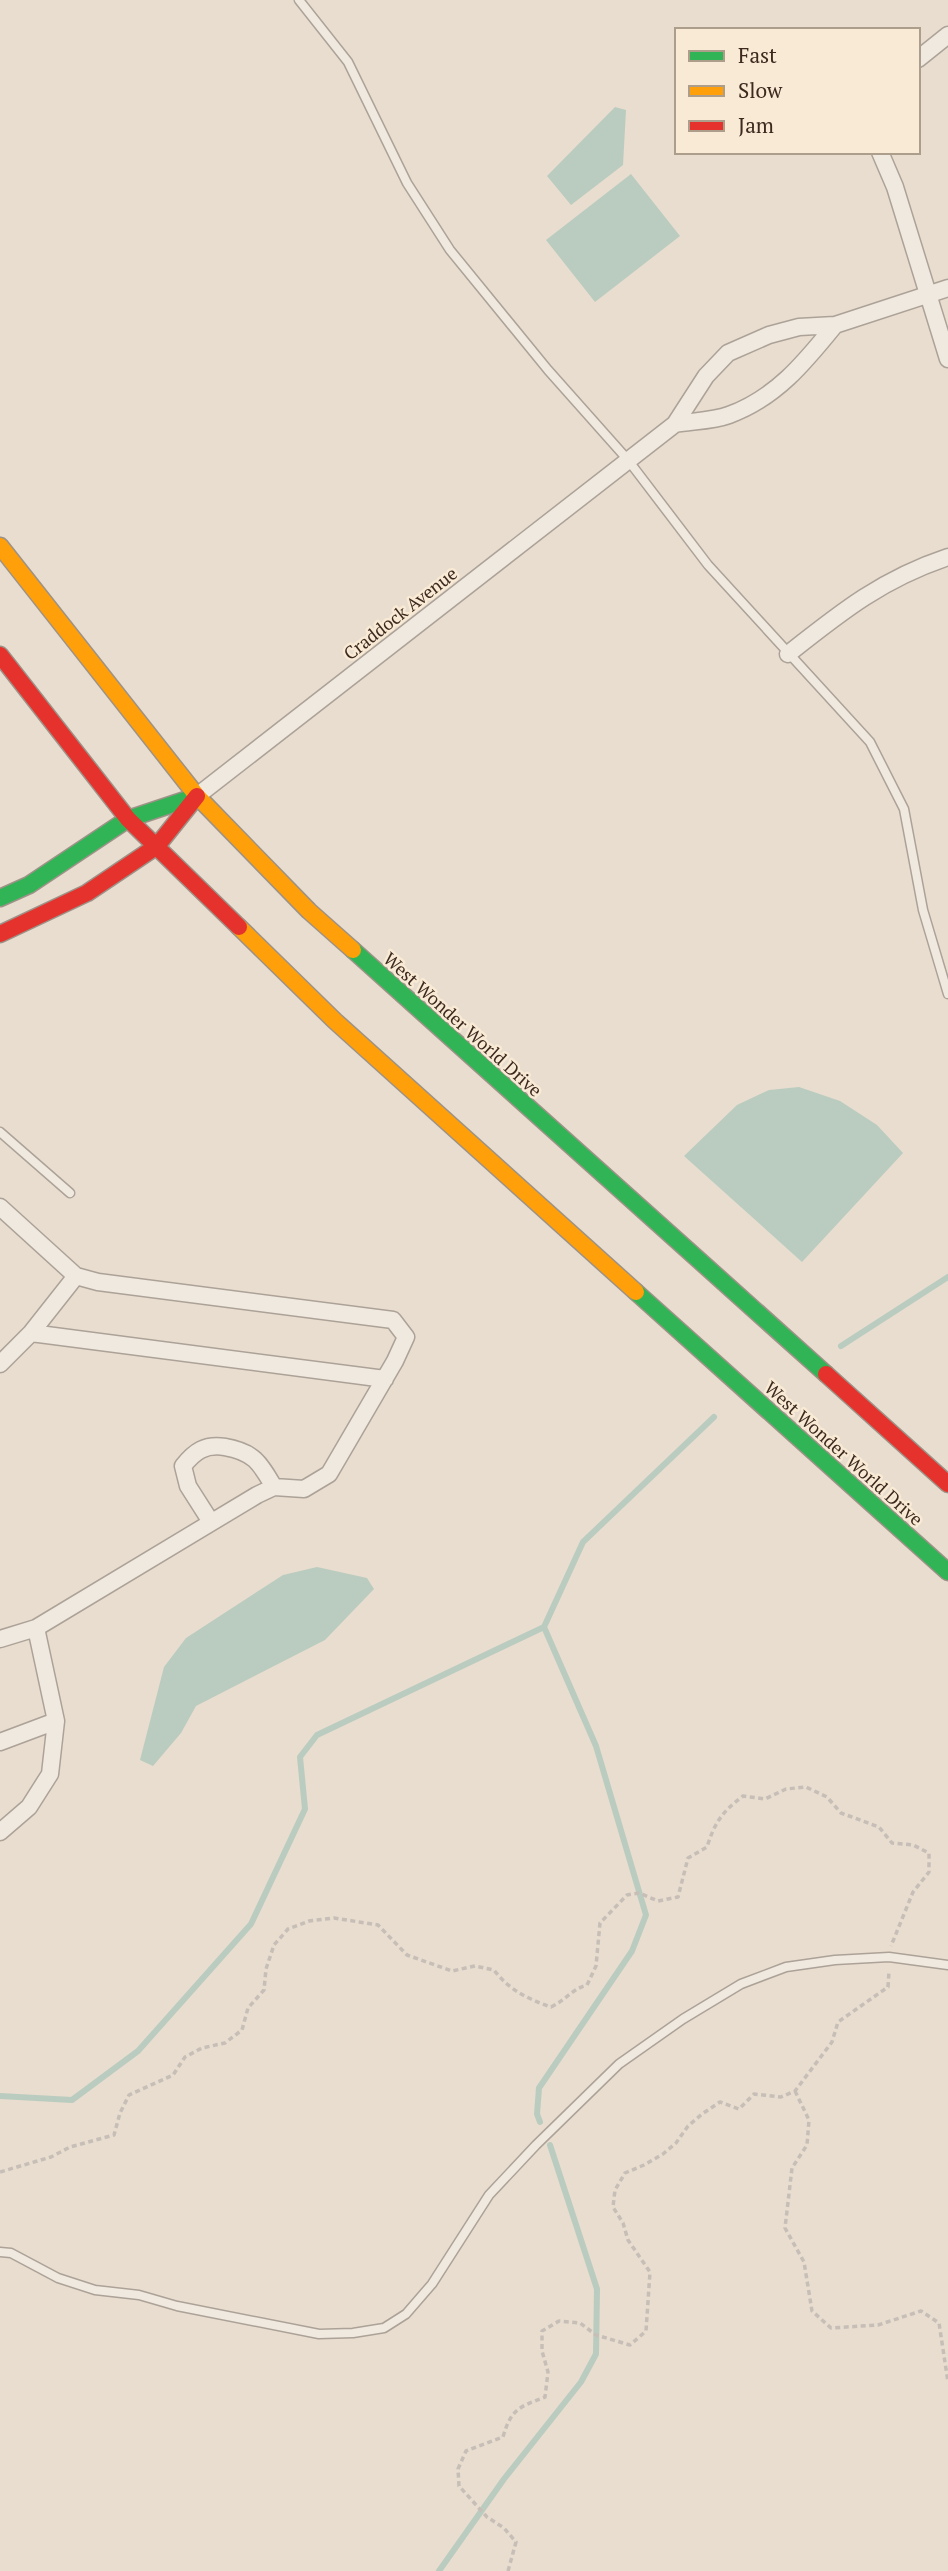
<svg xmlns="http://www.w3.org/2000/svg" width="948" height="2571" viewBox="0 0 948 2571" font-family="'PT Serif',serif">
	<rect width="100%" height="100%" fill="#e8ddce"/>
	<path fill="#baccbf" d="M615,107L626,110L623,165L571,205L547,176Z
		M631,174L680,236L595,302L546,240Z
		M799,1087L840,1101L877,1125L903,1153L802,1262L684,1156L737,1105L769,1090Z
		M317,1567L367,1578L374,1589L325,1640L196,1706L181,1733L153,1766L140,1760L164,1667L186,1638L283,1575Z"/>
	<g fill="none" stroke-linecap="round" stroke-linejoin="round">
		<path stroke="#baccbf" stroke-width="6" d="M841,1346L948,1277
			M0,2096L72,2100L138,2051L251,1924L305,1809L300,1757L317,1735L544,1627L583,1542L714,1417
			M540,2122L537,2114L539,2088L632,1951L646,1915L596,1746L544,1627
			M439,2571L504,2479L581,2382L596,2354L597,2289L550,2145"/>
		<defs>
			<path id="lane" d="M299,0L348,62L407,183L450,250L548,370L628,460L708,565L870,742L904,809L923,910L948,994
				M0,1132L70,1193
				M0,2252L11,2253L58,2278L95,2290L139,2295L177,2306L319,2334L353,2333L384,2328L406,2314L432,2284L489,2195L536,2145L619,2064L683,2019L741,1984L786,1967L835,1960L889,1957L948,1965"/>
			<path id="street" d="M918,59L948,35
				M880,152L895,187L948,359
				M675,424C692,421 713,421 729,415C776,398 805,362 835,325
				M788,654C841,612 882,579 948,557
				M197,796L675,424L706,376L728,353L769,335L799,327L835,325L948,288
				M0,1207L76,1276L98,1282L393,1320L406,1337L395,1361L329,1474L304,1489L274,1487L257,1495L36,1628L0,1639
				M31,1333L76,1276
				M0,1364L31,1333L385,1379
				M211,1522L188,1486L183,1466C195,1451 205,1444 225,1447C254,1452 260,1463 274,1487
				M0,1742L56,1721
				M0,1832L29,1807L50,1774L56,1721L36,1628"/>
			<path id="fast" d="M0,898L29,885L128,819L197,796
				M353,950L826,1374
				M636,1292L948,1572"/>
			<path id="slow" d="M0,546L197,796L309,911L353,950
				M239,927L335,1021L636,1292"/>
			<path id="jam" d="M0,655L128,819L239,927
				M0,934L87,893L157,846L197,796
				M826,1374L948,1484"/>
		</defs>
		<use href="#lane" stroke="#ada297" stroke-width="11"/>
		<use href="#street" stroke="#ada297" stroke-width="19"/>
		<use href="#fast" stroke="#9d9287" stroke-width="19"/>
		<use href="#slow" stroke="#9d9287" stroke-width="19"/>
		<use href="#jam" stroke="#9d9287" stroke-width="19"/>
		<path stroke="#c7bfb7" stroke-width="3.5" stroke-dasharray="5 3.5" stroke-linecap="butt" d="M795,2091L809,2120L807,2145L792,2168L785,2228L804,2262L812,2311L831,2328L878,2325L921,2311L939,2323L948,2382
			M0,2172L51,2157L70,2147L114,2135L120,2113L129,2095L173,2075L185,2057L202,2048L225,2043L242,2030L248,2008L264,1990L266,1969L274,1945L288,1929L309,1921L334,1918L378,1925L407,1955L452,1971L475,1966L494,1970C509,1990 528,1999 551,2007C566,2000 572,1989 587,1985L596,1966L600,1923L627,1895L639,1893L658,1901L678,1897L688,1858L707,1847C715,1822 722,1812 743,1796L765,1799L786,1789L806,1787L827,1797L841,1813L879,1827L892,1843L913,1845L929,1853V1872L913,1892L891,1946
			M508,2571L516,2542L504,2528L487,2517L459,2486L458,2469L466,2451L503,2437C511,2409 519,2407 545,2397L548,2372L542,2351V2331L559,2321L580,2323L596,2335L630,2345L646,2331L650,2272L628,2240L623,2223L613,2207L615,2190L625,2173L644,2165L663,2154L676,2143L688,2126L702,2114L720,2102L739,2109L754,2094L781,2097L795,2091L832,2042L838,2022L888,1987L889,1971"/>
		<use href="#lane" stroke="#efe9e0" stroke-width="8"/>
		<use href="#street" stroke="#efe9e0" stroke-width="16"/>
		<use href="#fast" stroke="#30b455" stroke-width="16"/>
		<use href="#slow" stroke="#ff9f0a" stroke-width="16"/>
		<use href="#jam" stroke="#e5322d" stroke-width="16"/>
	</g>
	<g text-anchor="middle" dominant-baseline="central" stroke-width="5" stroke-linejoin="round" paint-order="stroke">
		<g font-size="18" fill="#3d291e" stroke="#f8ead4">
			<text transform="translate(400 613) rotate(-38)">Craddock Avenue</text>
			<text transform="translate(463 1024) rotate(42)">West Wonder World Drive</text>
			<text transform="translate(844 1453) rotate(42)">West Wonder World Drive</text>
		</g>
	</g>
	<rect x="675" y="28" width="245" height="126" fill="#f8ead4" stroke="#ad9d8b" stroke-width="2"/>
	<rect x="689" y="51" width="35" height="10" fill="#30b455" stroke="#ad9d8b" stroke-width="2"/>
	<text x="738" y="63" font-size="21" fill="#3d291e">Fast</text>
	<rect x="689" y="86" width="35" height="10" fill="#ff9f0a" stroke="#ad9d8b" stroke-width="2"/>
	<text x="738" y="98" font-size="21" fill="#3d291e">Slow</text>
	<rect x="689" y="121" width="35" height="10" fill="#e5322d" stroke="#ad9d8b" stroke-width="2"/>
	<text x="738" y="133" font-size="21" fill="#3d291e">Jam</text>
</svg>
